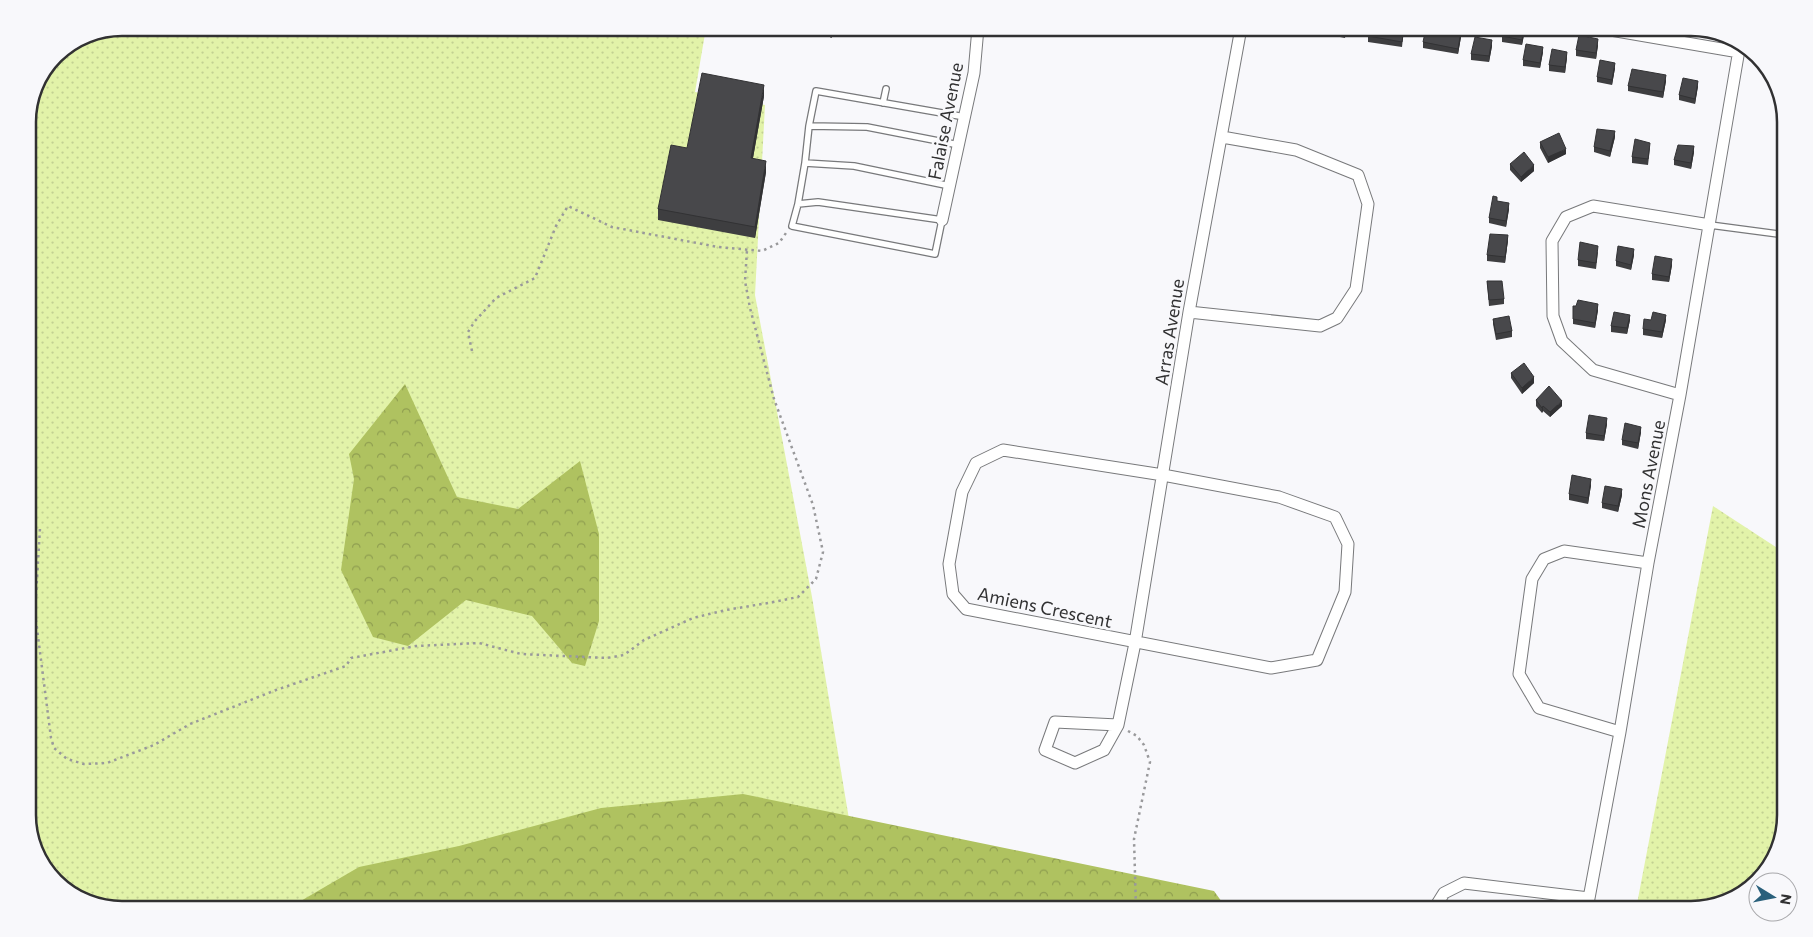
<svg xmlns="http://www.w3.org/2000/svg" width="1813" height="937" viewBox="0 0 1813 937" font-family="Commissioner,sans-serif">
	<defs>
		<pattern id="grass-dots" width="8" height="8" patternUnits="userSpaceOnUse" patternTransform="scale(1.25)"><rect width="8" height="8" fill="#e2f3a9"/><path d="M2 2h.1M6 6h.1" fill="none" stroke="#c2d192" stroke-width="1.8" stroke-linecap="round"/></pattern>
		<pattern id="forest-crowns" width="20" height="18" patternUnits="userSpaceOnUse" patternTransform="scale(1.25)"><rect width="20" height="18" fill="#afc260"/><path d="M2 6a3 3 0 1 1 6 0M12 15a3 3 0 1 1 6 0" fill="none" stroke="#8f9e50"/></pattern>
	</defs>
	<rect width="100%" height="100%" fill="#f8f8fb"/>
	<path fill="url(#grass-dots)" d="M123,28H706L695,92L765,105L755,295L812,597L864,909H123L80,900L43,867L28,821V117L56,55L87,35Z
		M1713,506L1785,553V814L1776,857L1743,894L1691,909H1636Z"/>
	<path fill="url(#forest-crowns)" d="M405,384L457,497L518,509L580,461L599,534V621L585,666L572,663L532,616L466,600L408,646L373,637L341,570L354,479L349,454Z
		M743,794L1214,891L1227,909H287L359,867L459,846L601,808Z"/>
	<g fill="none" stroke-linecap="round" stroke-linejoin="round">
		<defs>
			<path id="lane" d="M883,103L886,89
				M959,145L867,127L809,126L816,91L965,117
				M805,163L809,126
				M798,204L792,226L935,254L942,220L818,202L798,204L805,163L854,166L950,186
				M1710,225L1785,235"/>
			<path id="street" d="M1599,28L1739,52
				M942,220L974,73L978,28
				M1189,312L1320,326L1337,318L1356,289L1368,204L1358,175L1296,150L1222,137
				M1680,395L1593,370L1562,341L1553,316L1552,241L1566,217L1593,206L1710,225
				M1003,450L1163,475L1279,497L1335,517L1348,544L1345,592L1317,660L1271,668L966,609L953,594L949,564L962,492L976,463Z
				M1118,725L1055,722L1045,750L1075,763L1104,750L1118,725L1135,643L1189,312L1241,28
				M1620,732L1539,708L1519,674L1532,579L1544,559L1564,551L1648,563
				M1434,909L1444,893L1464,883L1589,898
				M1587,909L1620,732L1648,563L1680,395L1740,44"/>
		</defs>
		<use href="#lane" stroke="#78797b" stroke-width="8"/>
		<use href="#street" stroke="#78797b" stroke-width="13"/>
		<path stroke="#99999b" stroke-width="2.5" stroke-dasharray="2.5 4" stroke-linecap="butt" d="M472,351L468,332L475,321L496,298L535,278L556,226L568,206L612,227L718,247L762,251L779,243L786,233
			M28,528H40L35,613L51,738L54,748L67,759L84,764L107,763L154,745L190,724L276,690L346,666L351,658L416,646L479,643L521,654L607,658L624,655L644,640L693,618L726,610L768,603L798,597L816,579L823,552L813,505L774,399L750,308L745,281L747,250
			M1128,731L1137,736L1144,745L1150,762L1134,839L1136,909"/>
		<use href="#lane" stroke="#fff" stroke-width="5.5"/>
		<use href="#street" stroke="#fff" stroke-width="11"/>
	</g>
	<path fill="#3e3e40" d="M821,28H840L831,38Z
		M1278,28H1296V30Z
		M1310,28H1347L1345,38L1310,31Z
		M1404,28L1402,47L1368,42V36Z
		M1525,28L1522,45L1502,42V36Z
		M1461,37L1458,54L1423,48V42Z
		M1598,45L1596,59L1576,56V50Z
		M1492,46L1489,62L1471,60V54Z
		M1543,52L1540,68L1523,66V60Z
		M1567,57L1565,73L1549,71V65Z
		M1615,68L1612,85L1597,82V77Z
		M1666,81L1663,98L1628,91V86Z
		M1698,86L1695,104L1679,100V95Z
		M764,96L753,158L766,172L755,238L658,220V209L687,148Z
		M1615,137L1610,157L1594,152V147Z
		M1540,142L1566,154L1548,163L1540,148Z
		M1650,148L1648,165L1632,163V157Z
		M1694,152L1691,169L1674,165V160Z
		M1510,164L1534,171L1521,182L1510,170Z
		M1497,201L1509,209L1506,227L1489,223V218Z
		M1508,240L1505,263L1487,261V255Z
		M1598,252L1596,269L1578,266V260Z
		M1634,255L1631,270L1616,266V261Z
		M1672,265L1669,282L1652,280V274Z
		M1487,281L1504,299V304L1489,306Z
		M1573,306L1598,310L1595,328L1573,324Z
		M1493,319L1512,331V337L1496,340L1493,324Z
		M1630,320L1627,334L1611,332V326Z
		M1666,320L1662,338L1643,335V329Z
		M1511,373L1534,383L1522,394L1511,378Z
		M1536,400L1562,406L1550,417L1543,411L1542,413L1536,406Z
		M1607,424L1604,441L1586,439V433Z
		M1641,432L1638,449L1622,445V440Z
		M1591,485L1588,504L1569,500V494Z
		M1622,495L1618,512L1602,508V503Z"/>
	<path fill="#323234" d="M831,28H840L831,38Z
		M1524,28L1525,31L1522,45V40Z
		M1461,31V37L1458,54V49Z
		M1598,39V45L1596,59V53Z
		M1492,40V46L1489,62V56Z
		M1543,47V52L1540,68V63Z
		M1567,52V57L1565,73V67Z
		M1615,63V68L1612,85V80Z
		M1666,75V81L1663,98V92Z
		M1698,81V86L1695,104V99Z
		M764,85V96L751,169V158Z
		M1615,131V137L1610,157V151Z
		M1694,146V152L1691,169V163Z
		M1566,149V154L1548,163V157Z
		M766,161V172L755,238V227Z
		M1534,165V171L1521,182V177Z
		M1509,203V209L1506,227V221Z
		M1508,235V240L1505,263V257Z
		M1634,249V255L1631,270V265Z
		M1672,259V265L1669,282V277Z
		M1598,304V310L1595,328V323Z
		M1630,315V320L1627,334V328Z
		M1666,315V320L1662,338V332Z
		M1534,377V383L1522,394V388Z
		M1562,401V406L1550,417V412Z
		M1543,406V411L1542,413V408Z
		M1607,418V424L1604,441V436Z
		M1641,427V432L1638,449V443Z
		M1591,479V485L1588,504V498Z
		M1622,489V495L1618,512V506Z"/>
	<path fill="#48484b" stroke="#323234" d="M1321,28H1346L1345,32Z
		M1369,28H1404L1402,42L1368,36Z
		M1426,28H1439L1461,31L1458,49L1423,42Z
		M1504,28H1524L1522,40L1502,36Z
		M1579,35L1598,39L1596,53L1576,50Z
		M1475,37L1492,40L1489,56L1471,54Z
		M1526,44L1543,47L1540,63L1523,60Z
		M1552,49L1567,52L1565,67L1549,65Z
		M1600,60L1615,63L1612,80L1597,77Z
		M1632,69L1666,75L1663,92L1628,86Z
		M702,73L764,85L751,158L766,161L755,227L658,209L671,145L687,148Z
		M1683,78L1698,81L1695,99L1679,95Z
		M1597,129L1615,131L1610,151L1594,147Z
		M1559,133L1566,149L1548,157L1540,142Z
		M1635,139L1650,143L1648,159L1632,157Z
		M1678,145L1694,146L1691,163L1674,160Z
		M1524,152L1534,165L1521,177L1510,164Z
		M1493,196L1497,197V201L1509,203L1506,221L1489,218Z
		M1490,234L1508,235L1505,257L1487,255Z
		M1580,242L1598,246L1596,263L1578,260Z
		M1618,246L1634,249L1631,265L1616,261Z
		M1655,256L1672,259L1669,277L1652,274Z
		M1487,281H1502L1504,299L1489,300Z
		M1578,300L1598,304L1595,323L1573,319V306H1576Z
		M1614,312L1630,315L1627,328L1611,326Z
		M1653,312L1666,315L1662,332L1643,329L1644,319L1651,320Z
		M1509,316L1512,331L1496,334L1493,319Z
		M1524,363L1534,377L1522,388L1511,373Z
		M1549,386L1562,401L1550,412L1543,406L1542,408L1536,400Z
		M1589,415L1607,418L1604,436L1586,433Z
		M1625,423L1641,427L1638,443L1622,440Z
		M1572,475L1591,479L1588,498L1569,494Z
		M1605,486L1622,489L1618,506L1602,503Z"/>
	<g text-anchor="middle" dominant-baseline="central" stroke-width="5" stroke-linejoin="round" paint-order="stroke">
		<g font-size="18" fill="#313132" stroke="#f8f8fb">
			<text transform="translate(945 121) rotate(-79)">Falaise Avenue</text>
			<text transform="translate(1169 332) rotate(-81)">Arras Avenue</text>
			<text transform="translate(1648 474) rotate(-79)">Mons Avenue</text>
			<text transform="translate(1045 607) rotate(12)">Amiens Crescent</text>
		</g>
	</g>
	<path d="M0 0H1813V937H0ZM122 36H1691A86 86 0 0 1 1777 122V815A86 86 0 0 1 1691 901H122A86 86 0 0 1 36 815V122A86 86 0 0 1 122 36Z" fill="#f8f8fb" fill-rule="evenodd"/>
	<path fill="none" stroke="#313132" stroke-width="2.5" d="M122 36H1691A86 86 0 0 1 1777 122V815A86 86 0 0 1 1691 901H122A86 86 0 0 1 36 815V122A86 86 0 0 1 122 36Z"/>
	<g transform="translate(1773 897) rotate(100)"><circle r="24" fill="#f8f8fb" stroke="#a8a8ab"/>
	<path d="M0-4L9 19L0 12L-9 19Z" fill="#2a607b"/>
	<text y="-8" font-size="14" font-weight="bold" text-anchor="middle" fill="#313132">N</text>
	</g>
</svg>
